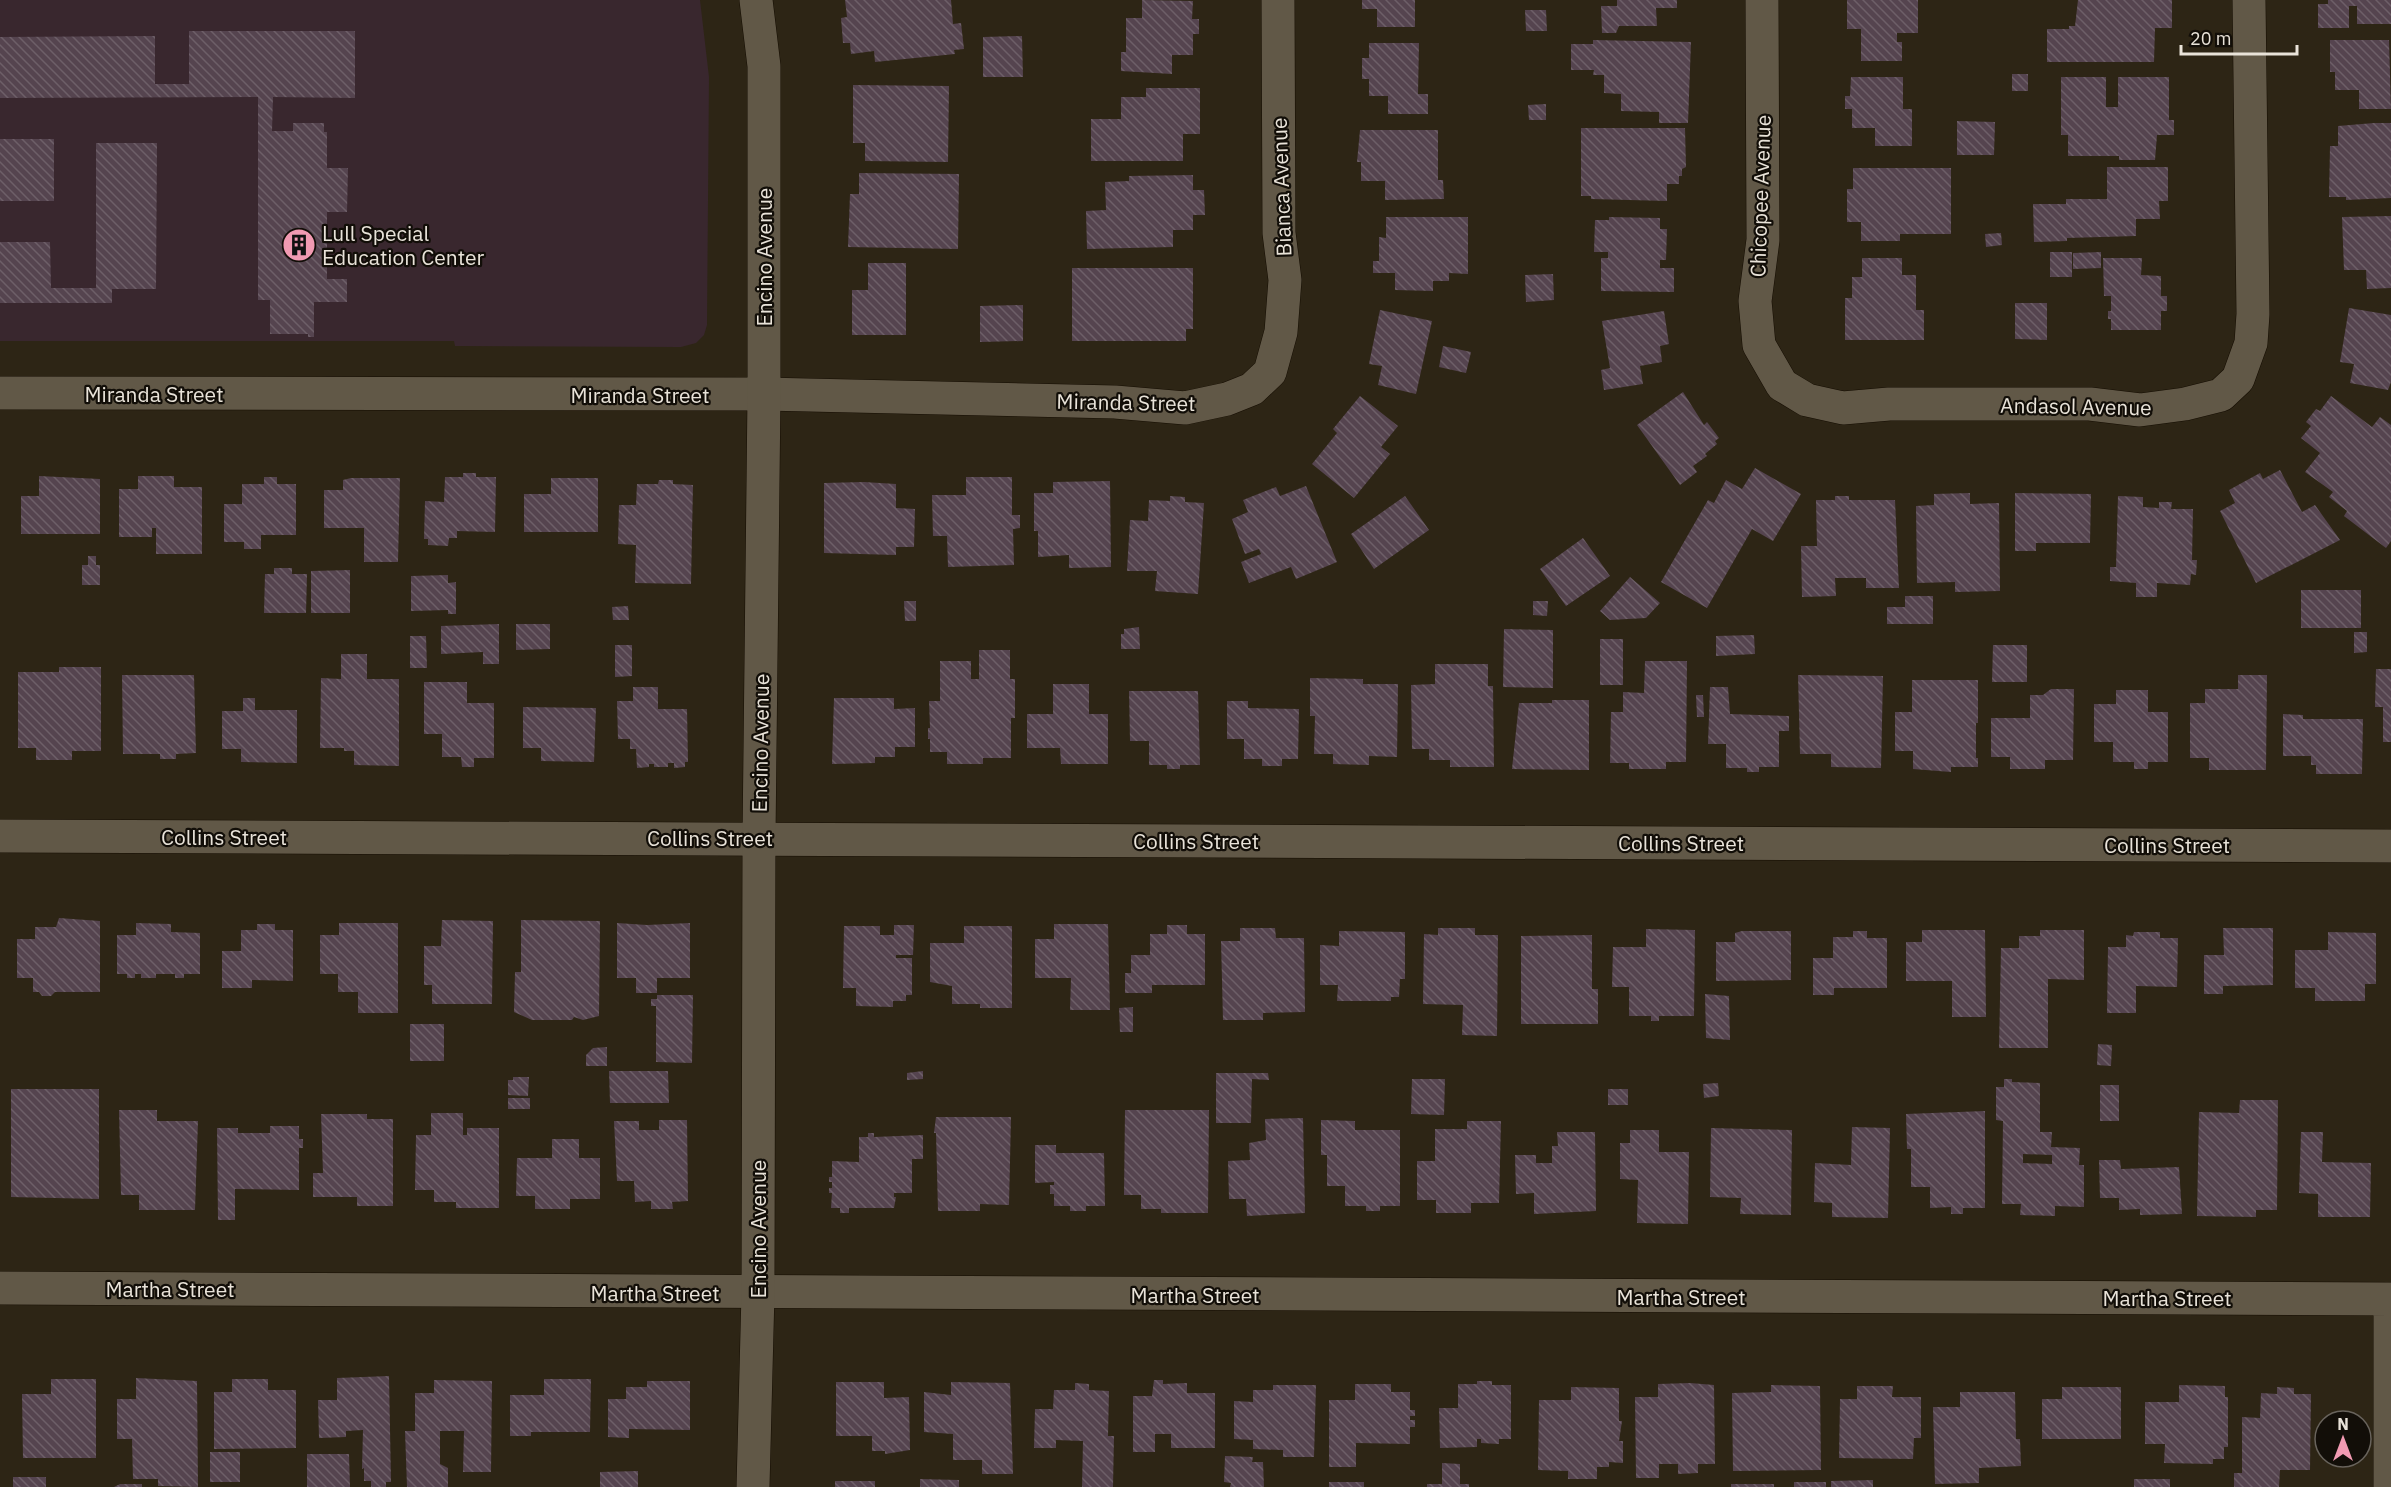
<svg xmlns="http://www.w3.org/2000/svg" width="2391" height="1487" viewBox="0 0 2391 1487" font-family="'IBM Plex Sans',sans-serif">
	<defs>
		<pattern id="building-back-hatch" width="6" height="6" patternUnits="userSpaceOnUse" patternTransform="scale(1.5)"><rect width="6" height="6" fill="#55444f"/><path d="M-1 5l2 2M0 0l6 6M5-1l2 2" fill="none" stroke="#6d5f68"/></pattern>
	</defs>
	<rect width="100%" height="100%" fill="#2d2515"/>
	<path fill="#39272e" d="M0,0H700L709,77L707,325L704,335L696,343L681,347L455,346L454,341H0Z"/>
	<path fill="url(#building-back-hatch)" fill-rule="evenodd" d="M845,0H951L953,24L961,23L964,49L954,50L955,54L875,62L874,51L851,54L850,43H843L841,18L847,17Z
		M1142,0L1193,1L1192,19H1199V34H1193V55H1172V74L1121,71V52H1126V18H1142Z
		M1362,0H1415V27H1377V9H1362Z
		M1617,0H1677V8H1656L1657,26H1619L1616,33H1602L1601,6H1617Z
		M1847,0H1918V33H1897V42H1902V61H1861V29H1847Z
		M2078,0H2172V28H2155L2154,62H2047V29H2069V26H2075Z
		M2328,0H2391V24H2357V6H2349V28H2318V4H2328Z
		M1525,10H1546L1547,31H1526Z
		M189,31H355V98L273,97L272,131H293V123H324V132H327V168H348L347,212H327V279H347V302H314V337H308V334H270V300H258V97L0,98V37L155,36V84H189Z
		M1022,36L1023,77H983V37Z
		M1593,40L1691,42L1688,123H1659V112L1621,111V94L1604,93V75H1593L1594,70H1571V44H1593Z
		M2330,40H2389L2391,109H2359V90H2335V72H2330Z
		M1369,43H1419L1418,94H1428V114H1388V96H1369V79H1362V58H1369Z
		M2012,74H2028V91H2012Z
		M1851,77H1903V109H1912V146H1875V128H1852V109H1845V96H1850Z
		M2061,77H2106V107H2118V77H2169V120H2174V135H2157L2155,160H2119V156H2068V135H2061Z
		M853,85L949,86L948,162L865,161V143H853Z
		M1146,88H1200V134H1183V161H1091V119H1121V97H1146Z
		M1546,104V120H1529L1528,105Z
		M1957,121L1995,122L1994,155H1957Z
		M2374,123H2391V198L2346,200V197H2329L2330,146H2338V126Z
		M1581,128H1685L1686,167L1682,169V176H1679V184H1667V201L1591,199V196H1581Z
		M1360,130H1438V180H1443L1444,199L1385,200V181H1361V162H1357Z
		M0,139H54V201H0Z
		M96,143H157L156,289H112V303H0V242H50L51,288H96Z
		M2107,167H2168V201H2159L2160,219H2136V236L2067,238V241L2034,242L2033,204H2066V199H2107Z
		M1853,168H1951V234H1900V241H1861V222H1847V189H1853Z
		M859,173L959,174L958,249L848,247L850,194H859Z
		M1193,175V190H1204L1205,215H1193V230H1173V247L1087,249L1086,211L1106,210L1105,182L1129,181V176Z
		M2391,216V288L2367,289L2366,270H2344L2342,217Z
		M1386,217H1468V274L1449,273V281H1433V291L1395,290V273H1373V261H1379V237L1386,238Z
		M1609,217L1660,218V229H1667L1666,260H1660V268H1674V292L1601,291V258H1608V252H1594L1595,220H1609Z
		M2001,233L2002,245L1986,247L1985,234Z
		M2050,252H2072V277H2050Z
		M2101,252V268L2073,269V253Z
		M1862,258H1902V275H1916V310H1924V340H1845V298H1852V277H1862Z
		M2103,258H2142L2141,275L2161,276V296H2167V311H2161V330H2111V319H2108V311H2111V296H2104Z
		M868,263H906V335H852V290H868Z
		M1072,268H1193V329H1186V341H1072Z
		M1553,274L1554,300L1526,302L1525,275Z
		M2015,303H2047V340L2015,339Z
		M1023,305V341L980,342V306Z
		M2349,308L2391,315V382L2388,390L2350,383L2354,364L2340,362Z
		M1380,310L1432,321L1416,394L1378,385L1382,366L1369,364Z
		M1664,311L1669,344L1660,346L1662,362L1640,366L1643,384L1604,390L1601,370L1610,368L1602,321Z
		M1443,346L1471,352L1466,373L1439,367Z
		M1683,392L1704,425L1707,422L1719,438L1715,441L1717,444L1705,454L1707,456L1693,466L1697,472L1680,485L1637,425Z
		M1360,396L1398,426L1381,447L1390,454L1354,498L1312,464L1337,433L1333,429Z
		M2331,396L2372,427L2380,417L2391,425V541L2386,548L2344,516L2347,511L2329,497L2333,492L2305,472L2320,453L2301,438L2311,426L2306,422L2316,409L2320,411Z
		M1755,468L1801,494L1773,541L1752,529L1707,608L1661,582L1708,500L1714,503L1726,480L1742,489Z
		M2280,470L2302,512L2315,505L2340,540L2256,583L2220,511L2235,503L2229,490L2260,473L2263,479Z
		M463,473H476V477H496L495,532L457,531V538H449L448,546L428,545V539H424L425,501L444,502L445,477H463Z
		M39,476L100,479V534H21V496H39Z
		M138,476H174V487H202V554H156V528H152V537H119V489H138Z
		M264,477H277V484H296V535H261V549H244V542H224V504H242V484H264Z
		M966,477H1012V515H1020V528L1013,529L1014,565L948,567L947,536H933L932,495H966Z
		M351,478H400L398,562H364V528H324V490H343V480Z
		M551,478H598V532H524V494H551Z
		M659,480H673V484L693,485L691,584L635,583L636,545L618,544L619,505H636L637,484H658Z
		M1110,481L1111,567L1069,568V555L1038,557V531H1034V493H1053V482Z
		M864,482L896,484V508L915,509L914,547H896V555L824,553V483Z
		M1306,486L1337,562L1296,579L1291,567L1249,583L1241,562L1261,554L1259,549L1245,554L1232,519L1248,512L1243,500L1276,487L1280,496Z
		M1970,493V504L1999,503L2000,591L1955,592V582L1917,583L1916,506L1934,505V494Z
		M2015,493L2091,494L2090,543H2036V551H2015Z
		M1170,496L1185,497V502L1204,503L1198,594L1155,591L1157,571H1127L1130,520L1148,521L1149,500L1170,501Z
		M1405,496L1429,530L1374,569L1351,534Z
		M1835,496H1849V500H1895L1899,588H1866V578H1835L1836,596L1802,597L1801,546H1817L1816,500H1835Z
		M2118,496L2143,497V507L2159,508V502H2172L2171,509H2193L2192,560H2197L2196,575L2191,574L2190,585L2157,583V597H2136V583L2110,581V567H2116Z
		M1583,538L1610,576L1566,606L1540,569Z
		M88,556H96V565H100V585H82V565H88Z
		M274,568H292V574H307L306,613H264L265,574H274Z
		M350,570V613H311V571Z
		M448,575V583L456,582V614H448V610L411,611V576Z
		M1630,577L1660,603L1646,618L1610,620L1600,611Z
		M2301,590H2361V628H2301Z
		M1905,596H1933V624H1887V607H1905Z
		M904,601H916V621H905Z
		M1533,601H1548L1547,616L1533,615Z
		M628,606L629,620H613L612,607Z
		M499,624V664H483V652L441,654V626Z
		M516,624H550V649L516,650Z
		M1139,627L1140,649H1121V634H1124V629Z
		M1504,629L1553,630V688L1503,687Z
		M2354,632H2367V652L2354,653Z
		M1754,635L1755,654L1716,656V636Z
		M410,636H426L427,668H410Z
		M1600,639H1623V685H1600Z
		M615,645H632V676L615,677Z
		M1993,645H2027V682H1992Z
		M979,650H1010V679H1015V718H1011V758H983V764H947V752H930V739H928V728H930L929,701H940V661H971V679H979Z
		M341,654H367V679H399V766L354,765V751H344V748H320L321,678L341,679Z
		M1645,661H1687L1686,762H1666V769H1629V763H1610L1611,712H1623V692L1644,693Z
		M1435,664H1488V686H1493L1494,767H1450V760H1429V749H1412L1411,685L1435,684Z
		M59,667H101V751H72V760H36V748H18V672H59Z
		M2376,669H2391V742H2383V707H2375Z
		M122,675H194L196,753L176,754V759H160V754H123Z
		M1798,675L1883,676L1881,768L1831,767V754H1800Z
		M2238,675H2267L2266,770H2209V758H2190V703H2205V689H2238Z
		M1310,678L1363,679V684H1398L1397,757L1369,756V765L1333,764V754H1314L1315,716H1310Z
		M1912,680H1978V723H1976V758H1978V767H1951V772L1913,769V751H1895V712H1912Z
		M424,682H467V703H494V758H474V767H462L461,757H442V734H424Z
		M1053,684H1089V714H1108V764H1061L1060,748H1027V714H1053Z
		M633,687H658V709H687L688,762H685V767L674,768V763H668V767H654V764H649V767L637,768L636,749H630V739H618L617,701H633Z
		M1710,687H1728L1730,714L1789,716V731H1779V767H1759V772H1747V768H1726V744H1708Z
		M2051,689H2074L2073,760H2045V769H2010V757H1991V718H2030V695H2043Z
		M2116,690H2148V712H2168V762H2148V769H2134V762H2113V742H2094V704H2116Z
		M1129,691H1198L1200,765H1180V769H1167V765H1149V741H1130Z
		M1696,695H1703L1704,717H1697Z
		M243,698H255V710H297V763L241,762V749H222V711H243Z
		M834,698H894V709L915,708V747H895V757H875V763L832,764Z
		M1552,700H1589V770L1512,769L1519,703H1552Z
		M1227,701H1248V708L1299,709L1298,759H1282V766H1262V759H1244V739H1227Z
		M523,707L596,708L594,762L541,761V748H523Z
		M2283,714L2303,715V719H2363L2362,774H2316V765H2311V756H2283Z
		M59,918L100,921V992H55L51,996H42L39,992H33V978H17V939H35V927H56Z
		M442,920L493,921L492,1004H432V985H424V946H441Z
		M521,920L600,921L599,1016L583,1020L574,1017L572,1020H532L514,1012L515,972H521Z
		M136,923L171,924V932L200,933V974H184V978H175V974H156V978H141V974H135V978H127V974H117V935H136Z
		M339,923H398V1013H358V992H338V974H320V935H339Z
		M617,923L647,925L690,923V978H657V993H636V978H617Z
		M257,924H275V930H293V981L252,980V988H222V951H241V930H257Z
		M1054,924H1108L1110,1010H1070L1071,978H1035V939H1054Z
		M894,925H914L913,955H896V958H912V995H906V1001H893V1007L856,1006V988H843L844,926H880V935H894Z
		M1167,925H1187V934H1205V985H1152V993H1125V973H1131V955H1150V934H1167Z
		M964,926H1012V1008H980V1004H952V986L930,982V943H964Z
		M1240,928H1275L1276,938H1304L1305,1012L1263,1013V1020H1223L1221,941H1240Z
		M1438,928H1475V935H1498L1497,1036L1462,1035L1463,1005L1423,1004L1424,934L1438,935Z
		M2223,928H2273V985L2223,986V994H2204V955H2224Z
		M1646,929L1695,930L1694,1016H1659V1021H1651V1016H1629V987H1612L1613,947H1646Z
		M1922,930H1985L1986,1017H1952V981H1906V942H1922Z
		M2040,930H2084V980L2048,979V1048H1999L2001,948H2019V936H2040Z
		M1339,931L1405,932V979H1400L1399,997H1391V1001H1337L1338,985H1320V945L1339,946Z
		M1742,931H1791V980L1716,981V942H1735V933Z
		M1853,931H1867V938H1887V988H1834V995H1813V958H1833V937H1853Z
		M2134,932H2160V938H2178L2177,987L2136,986V1013H2107L2108,947H2126V935L2133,936Z
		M2328,932L2376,933V984H2365V1001H2315V988H2295V950H2328Z
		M1592,935V989H1598V1024H1521V936Z
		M1705,994L1729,996L1730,1040L1706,1038Z
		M657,995H693L692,1063L656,1062V1006H651V999H657Z
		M1133,1007V1032H1120L1119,1008Z
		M410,1024H444V1061H410Z
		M2098,1044L2112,1045L2111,1066L2097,1065Z
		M607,1047V1066H586V1055L593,1048Z
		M609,1071H668L669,1103H610Z
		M923,1071V1079L907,1080V1073Z
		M1216,1073H1268L1269,1080L1252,1079L1251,1123H1216Z
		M513,1077H529L528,1096L508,1095V1080H513Z
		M1412,1079H1445L1444,1115L1411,1114Z
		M2004,1079H2012V1082L2040,1083V1132H2052L2051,1147L2080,1148L2079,1165H2084V1207L2055,1206V1216L2020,1215L2021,1204H2002L2003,1121L1996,1120V1087H2004ZM2023,1154L2052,1155V1164L2023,1163Z
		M1718,1083L1719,1096L1704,1098L1703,1084Z
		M2100,1085H2119V1121H2100Z
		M11,1089H99V1199L11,1197Z
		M1608,1089H1628V1105H1608Z
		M508,1098H530V1109H508Z
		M2240,1100H2278L2277,1210H2256V1217L2197,1216L2199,1112L2239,1113Z
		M119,1110H157V1121H198L195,1210H139V1195H121Z
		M1125,1110H1209L1208,1213H1161V1209H1141V1195H1124Z
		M1985,1111V1208H1963V1214H1951V1207L1930,1208V1187H1911V1149H1907L1906,1114Z
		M431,1113H463V1135H467V1128H499V1208H456V1202H434V1190H415L416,1135H431Z
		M321,1114H367V1119H393V1206H357V1197H313V1173H323Z
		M936,1117H1011L1009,1205L980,1204V1211H938L936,1133H934Z
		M1303,1118L1305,1213L1247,1216L1246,1199H1229L1228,1161L1250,1160L1249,1143L1266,1140L1265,1119Z
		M659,1120H687L688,1201L672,1202L673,1209H651V1201L635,1202L634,1181H617L614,1121H639V1130H659Z
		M1321,1120L1355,1121V1130H1400V1206H1380V1211H1366V1206H1345V1186H1327V1155H1321Z
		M1467,1121H1501L1499,1203H1471V1213H1436V1200H1417V1161H1435V1129H1467Z
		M270,1126H299V1139H303V1148H299V1190L235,1189V1220H218L217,1128H238V1133H270Z
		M1852,1127L1890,1128L1888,1218L1832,1217V1203L1814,1202L1815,1163L1851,1165Z
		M1711,1128L1792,1130L1791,1215L1740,1214L1741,1198L1710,1197Z
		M1630,1130H1659V1152H1689L1688,1224L1637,1223L1638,1180L1620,1179V1143H1630Z
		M1557,1132H1595L1596,1211L1534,1214V1193L1516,1194L1515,1155H1536V1163H1552V1146H1558Z
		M2301,1132H2323L2322,1162L2371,1163L2370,1217H2318V1194L2299,1193Z
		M868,1133H874V1137L923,1135V1159H912V1193H894V1197H896L894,1208H849V1213H840V1208H831L832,1193H829V1188H832V1182H829V1177H832V1161L859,1162V1137H868Z
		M552,1139H579V1158H600V1199H570V1209H535V1196H516L517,1158H552Z
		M1035,1145H1056V1153H1104L1105,1206H1086V1211H1070V1206H1054V1194H1050V1185H1054V1182L1035,1183Z
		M2099,1160H2120L2121,1169L2179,1167L2182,1214L2140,1215V1209L2119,1210V1198H2100Z
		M389,1376L391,1482H386V1487H371V1481H364V1468L362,1469L363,1430L346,1431V1437L319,1438L318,1400H337V1378Z
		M136,1378L197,1381L198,1487L158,1486V1479H133L132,1439H117V1399H136Z
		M51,1379H96V1458H23L22,1394H51Z
		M232,1379H268V1390H296V1448L214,1449V1392H232Z
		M544,1379H591L590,1432H531V1436H510V1395H544Z
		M434,1380L492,1381L491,1472H463L464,1431H440V1464L448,1468V1487H407L405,1431H415V1393H434Z
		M1154,1380H1163V1384L1187,1383V1393H1215V1448H1171V1434H1155V1452H1133V1396H1152Z
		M647,1381H690V1430L629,1429V1438L608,1437V1399H626V1387H647Z
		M1477,1381H1492V1385H1511V1439H1499V1444L1481,1443V1439H1477V1447L1440,1448L1439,1408H1458V1384H1477Z
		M836,1382H884V1398L909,1397L910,1450L885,1454V1451H872V1436H836Z
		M951,1382L1010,1383L1013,1474H982V1460H953V1434L924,1432V1392L951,1395Z
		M1075,1383L1089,1384V1390L1109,1391L1108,1436H1114L1113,1487H1082L1083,1441L1056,1440V1448H1034L1035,1409H1053L1054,1390H1075Z
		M1690,1383L1714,1385L1715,1464H1698V1473L1678,1474V1464H1659V1478H1636L1635,1397H1658V1384Z
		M1355,1384H1391V1392H1410V1410H1415V1416H1410V1420H1415V1427H1410V1444L1356,1443V1467H1329V1400H1355Z
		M1273,1385H1316L1314,1457H1283V1450L1253,1449V1440L1234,1439V1401L1253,1402V1390H1273Z
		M1771,1385L1820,1386L1821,1470L1733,1471L1732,1393L1771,1392Z
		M2179,1385L2225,1386V1397H2228V1447H2224V1459H2213V1464L2164,1463L2165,1444H2145V1402H2179Z
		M1857,1386H1893L1892,1397H1921V1438H1914L1913,1459L1839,1458L1840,1399H1857Z
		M1571,1387L1619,1388V1421H1622L1619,1441H1623V1463L1609,1462V1467H1597V1479H1568V1471L1538,1470L1539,1400H1571Z
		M2062,1387H2121V1439H2042V1399H2062Z
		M2277,1387L2294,1388V1394H2311L2310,1470H2280L2279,1487H2234V1473H2242V1417L2260,1418L2261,1393L2277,1394Z
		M1960,1392H2015L2016,1439H2020L2021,1466L1979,1468V1483L1935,1484L1933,1407H1960Z
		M210,1452H240V1482H210Z
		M307,1454H349L350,1487H307Z
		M1225,1456L1253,1457L1252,1462H1263L1264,1487H1230L1231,1483L1224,1482Z
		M1442,1463L1460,1464V1484H1469V1487H1427V1484H1442Z
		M638,1471V1487H600V1472Z
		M13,1477H46V1487H13Z
		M920,1479L959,1480V1487H920Z
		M2134,1479H2170V1487H2134Z
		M1873,1480V1487H1831V1481Z
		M835,1481H875V1487H835Z
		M1329,1482H1364V1487H1329Z
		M1794,1482H1826V1487H1794Z
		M120,1484H142V1487H114Z
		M1731,1484H1774V1487H1731Z"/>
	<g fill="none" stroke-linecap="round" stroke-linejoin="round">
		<defs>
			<path id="street" d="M1762,0L1763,240L1755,301L1759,345L1782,385L1807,400L1843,408L1889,404H2090L2140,410L2185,404L2221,395L2238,379L2251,343L2253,314L2249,0
				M0,393L764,394L1115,402L1185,408L1227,399L1252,389L1270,372L1281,332L1285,280L1279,233L1278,0
				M0,836L2391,846
				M0,1288L2391,1299
				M2390,1299V1487"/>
			<path id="secondary" d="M753,1487L758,1293L759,838L764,394V66L756,0"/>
		</defs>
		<use href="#street" stroke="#150d02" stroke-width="34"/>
		<use href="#secondary" stroke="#150d02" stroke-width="34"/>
		<use href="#street" stroke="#615847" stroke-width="33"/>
		<use href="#secondary" stroke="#615847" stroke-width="33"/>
	</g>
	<defs>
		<symbol id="building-disc" viewBox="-11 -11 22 22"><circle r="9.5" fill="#f19ab2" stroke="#120e08"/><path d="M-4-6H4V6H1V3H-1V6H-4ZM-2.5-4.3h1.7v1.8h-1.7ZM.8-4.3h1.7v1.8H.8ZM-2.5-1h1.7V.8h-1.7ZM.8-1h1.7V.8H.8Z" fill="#111"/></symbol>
	</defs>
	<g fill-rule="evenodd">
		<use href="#building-disc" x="280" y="226" width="38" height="38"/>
	</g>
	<g text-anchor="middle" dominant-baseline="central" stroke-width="4.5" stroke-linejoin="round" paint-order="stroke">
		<g font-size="21" fill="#e9e3d9" stroke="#120e08">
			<text transform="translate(1281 187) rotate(-92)">Bianca Avenue</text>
			<text transform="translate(1760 196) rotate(-88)">Chicopee Avenue</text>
			<text transform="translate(764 257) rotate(-90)">Encino Avenue</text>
			<text x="154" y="394">Miranda Street</text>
			<text x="640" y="395">Miranda Street</text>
			<text transform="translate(1126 402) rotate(1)">Miranda Street</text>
			<text transform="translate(2076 406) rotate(1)">Andasol Avenue</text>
			<text transform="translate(760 743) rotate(-89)">Encino Avenue</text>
			<text x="224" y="837">Collins Street</text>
			<text x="710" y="838">Collins Street</text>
			<text x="1196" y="841">Collins Street</text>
			<text x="1681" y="843">Collins Street</text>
			<text x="2167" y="845">Collins Street</text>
			<text transform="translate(758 1229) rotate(-90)">Encino Avenue</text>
			<text x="170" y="1289">Martha Street</text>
			<text x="655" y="1293">Martha Street</text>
			<text x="1195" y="1295">Martha Street</text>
			<text x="1681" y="1297">Martha Street</text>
			<text x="2167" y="1298">Martha Street</text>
		</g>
		<g font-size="21" fill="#e9e3d9" stroke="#120e08" text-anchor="start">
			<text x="322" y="233">Lull Special<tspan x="322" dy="24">Education Center</tspan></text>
		</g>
	</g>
	<g transform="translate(2343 1439)"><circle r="28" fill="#120e08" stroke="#68635c" stroke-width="1.5"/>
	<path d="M0-4.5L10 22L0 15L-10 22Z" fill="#f19ab2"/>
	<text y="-9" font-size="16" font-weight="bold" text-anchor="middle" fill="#e9e3d9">N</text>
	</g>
	<path d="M2181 45v9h116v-9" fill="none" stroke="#e9e3d9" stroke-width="3"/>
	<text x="2190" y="45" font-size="18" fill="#e9e3d9" stroke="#120e08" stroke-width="4.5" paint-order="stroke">20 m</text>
</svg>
